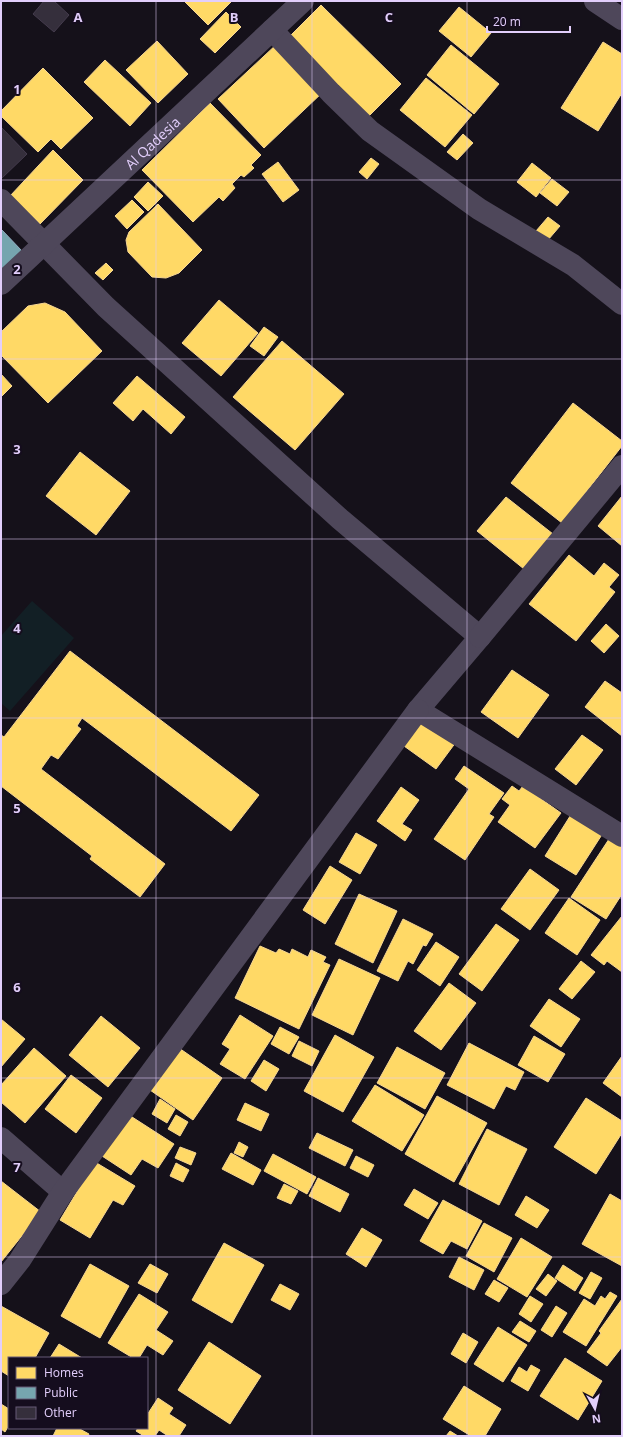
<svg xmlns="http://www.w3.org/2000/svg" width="623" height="1437" viewBox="0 0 623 1437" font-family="'Open Sans',sans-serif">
	<rect width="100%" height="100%" fill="#15111a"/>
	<path fill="#121f25" d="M32,601L74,638L10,711L1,703V636Z"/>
	<path fill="#ffd966" stroke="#f6d693" d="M184,1H232L208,25Z
		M321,5L401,84L365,120L285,41Z
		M459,7L491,33L471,57L439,31Z
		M226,12L241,27L215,53L200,39Z
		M157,41L188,74L158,103L126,70Z
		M603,42L622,54V93L598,131L561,108Z
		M278,43L324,91L264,148L218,99Z
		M451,45L499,84L474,114L427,75Z
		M105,60L151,103L130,126L84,82Z
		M43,68L93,118L61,149L51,139L38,152L1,116V111Z
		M426,78L472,115L445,147L400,110Z
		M210,103L261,155L251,165L254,168L244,177L241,175L232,184L235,188L223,201L219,197L193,222L142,170Z
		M463,134L473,143L457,160L447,152Z
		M53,150L83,180L40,224L10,196Z
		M371,158L379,164L367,179L359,172Z
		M278,162L299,190L283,202L262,174Z
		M532,163L551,178L536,197L517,182Z
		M552,179L569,192L557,206L540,193Z
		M148,182L163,196L148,211L134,197Z
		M132,200L144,212L127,229L115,216Z
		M158,204L202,250L179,273L166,278L152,277L128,252L126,240L129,232Z
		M548,217L560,226L548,240L536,231Z
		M106,263L113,270L103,280L95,273Z
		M219,300L258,333L221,376L182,343Z
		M45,303L65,312L102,351L48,403L1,355V332L28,306Z
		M264,327L278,337L264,356L250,346Z
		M282,341L344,394L295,450L233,397Z
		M1,374L12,386L1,397Z
		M137,376L185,417L171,434L143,409L133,421L113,403Z
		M573,403L622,441V446L562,523L511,483Z
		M80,452L130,491L96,535L46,496Z
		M622,496V546L598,526Z
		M506,497L553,534L524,569L477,531Z
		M569,555L594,576L604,563L619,575L609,587L615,592L576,641L529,604Z
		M606,624L619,636L604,653L591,641Z
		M70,651L259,795L231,831L82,718L77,726L81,729L58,759L51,755L41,769L165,864L140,897L90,859L92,856L1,786V735L4,737Z
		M512,670L549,695L518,738L481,712Z
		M605,681L622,693V736L585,707Z
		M430,711L462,734L436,769L404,746Z
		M582,735L603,750L576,785L555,769Z
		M464,766L504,793L489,814L494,817L465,860L434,839L469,789L455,779Z
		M512,786L519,791L523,786L561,813L535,848L498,822L510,805L502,799Z
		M401,787L419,800L402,824L412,830L405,841L377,821Z
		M572,813L603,833L576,875L545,856Z
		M356,833L377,845L360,874L339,862Z
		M611,836L622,842V894L606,919L571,897Z
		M330,866L352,880L325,924L303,910Z
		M530,869L559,890L530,930L501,909Z
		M359,894L397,911L373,963L335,944Z
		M569,898L600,920L577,955L545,933Z
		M622,916V972L607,961L604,965L591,955Z
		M403,919L433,934L426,946L423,945L413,964L408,961L398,981L377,971Z
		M496,924L519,940L482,991L459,974Z
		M436,942L459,957L440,986L417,970Z
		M260,946L276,953L279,949L290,954L292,949L308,957L311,950L326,957L323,962L330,965L299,1029L235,998Z
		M339,959L380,978L353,1035L312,1015Z
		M581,961L595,972L572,999L559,989Z
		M449,983L476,1003L441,1050L414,1031Z
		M549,999L580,1019L561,1047L530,1026Z
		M240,1015L273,1036L245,1079L220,1064L230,1049L222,1044Z
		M101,1016L140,1048L108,1087L69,1055Z
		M1,1019L25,1039L1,1067Z
		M280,1027L299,1037L289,1054L271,1044Z
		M335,1035L374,1057L343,1112L304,1091Z
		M534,1036L565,1054L548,1082L518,1065Z
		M299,1041L319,1051L312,1066L292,1056Z
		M469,1043L524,1072L515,1090L506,1086L494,1109L447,1085Z
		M397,1047L445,1073L425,1109L377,1083Z
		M34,1048L66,1076L25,1123L1,1102V1085Z
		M179,1048L222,1078L193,1120L150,1090Z
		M622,1056V1097L603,1083Z
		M264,1060L279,1069L266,1091L251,1081Z
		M71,1075L102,1098L76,1133L45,1109Z
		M375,1085L424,1115L402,1151L352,1121Z
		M437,1096L487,1123L454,1182L405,1154Z
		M586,1098L622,1121V1133L596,1174L554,1147Z
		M160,1099L175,1109L167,1123L152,1114Z
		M245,1103L269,1114L261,1131L237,1120Z
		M129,1115L174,1144L158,1168L142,1159L131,1175L102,1156Z
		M176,1115L188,1122L180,1136L168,1129Z
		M487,1129L527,1149L499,1205L459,1184Z
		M317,1133L353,1150L345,1166L309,1148Z
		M239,1142L248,1147L243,1157L234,1153Z
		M180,1147L196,1153L191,1165L175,1158Z
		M231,1153L261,1170L253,1185L222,1169Z
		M273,1154L316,1177L307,1194L264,1171Z
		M356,1156L374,1165L368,1177L350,1168Z
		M95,1162L135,1186L123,1205L113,1200L90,1238L60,1220Z
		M176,1163L189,1170L183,1182L170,1176Z
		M318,1178L349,1194L340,1212L309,1196Z
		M1,1181L41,1212L1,1262Z
		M284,1184L298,1191L291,1204L277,1198Z
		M414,1189L438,1203L428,1219L404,1205Z
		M610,1194L622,1201V1266L582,1244Z
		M526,1196L549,1210L537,1228L515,1215Z
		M443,1200L482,1221L467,1249L451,1241L443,1254L420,1241Z
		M484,1223L512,1238L494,1272L466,1256Z
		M362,1228L382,1240L366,1267L346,1254Z
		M521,1238L552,1257L527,1297L497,1279Z
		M224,1243L264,1265L232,1323L192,1300Z
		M459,1257L484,1270L474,1290L449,1277Z
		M90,1264L129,1286L100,1338L61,1316Z
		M150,1264L168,1274L157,1293L138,1283Z
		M563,1265L583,1278L575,1291L555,1278Z
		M591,1272L602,1278L590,1299L579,1293Z
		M548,1274L557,1281L546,1296L536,1289Z
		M494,1280L508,1288L499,1302L485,1294Z
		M280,1284L299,1294L290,1310L271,1300Z
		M610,1292L617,1296L586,1346L563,1332L584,1299L595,1306L601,1296L605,1299Z
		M139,1294L168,1312L156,1330L173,1341L163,1355L147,1345L139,1358H133L108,1343Z
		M530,1296L543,1304L531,1322L519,1314Z
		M622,1299V1347L607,1366L587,1352L601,1333L599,1331Z
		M1,1306L49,1333L35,1358H9V1376L1,1371Z
		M556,1306L567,1313L552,1337L541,1330Z
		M520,1321L536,1331L529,1342L512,1332Z
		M498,1327L527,1345L503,1382L474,1364Z
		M463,1333L478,1342L466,1363L451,1354Z
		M209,1342L261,1376L230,1424L178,1390Z
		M59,1344L82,1358H50Z
		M565,1358L602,1381L578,1420L540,1396Z
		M531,1365L540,1370L528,1391L511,1381L519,1367L527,1372Z
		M464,1386L501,1409L485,1436H471L443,1419Z
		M158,1398L173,1408L169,1414L186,1425L179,1436H168L159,1430L155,1436H144L136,1431L138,1428H147V1415Z
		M1,1404L9,1409V1425L5,1432L1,1429Z
		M57,1428H78L89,1434L88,1436H53Z
		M450,1431L458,1436H446Z"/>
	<path fill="#76a5af" stroke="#96b1c6" d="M1,229L22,251L1,271Z"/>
	<path fill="#352f3c" stroke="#443b4d" d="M44,1H54L69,15L54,32L33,14Z
		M1,127L27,154L1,179Z"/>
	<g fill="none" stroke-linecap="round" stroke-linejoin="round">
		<g stroke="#4e475a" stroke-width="22">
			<path d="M595,1L622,19"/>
			<path d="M272,30L331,93L370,131L479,209L573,265L622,304"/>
			<path d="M1,200L106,307L340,519L480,637L418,710L622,836"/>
			<path id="s1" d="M1,284L303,1"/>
			<path d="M480,637L622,466"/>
			<path d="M1,1138L63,1192"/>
			<path d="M1,1284L20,1260L63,1192L418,710"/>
		</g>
	</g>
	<path fill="none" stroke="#e2cefb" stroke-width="1" stroke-opacity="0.55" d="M156,1V1436M312,1V1436M467,1V1436M1,180H622M1,359H622M1,539H622M1,718H622M1,898H622M1,1078H622M1,1257H622"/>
	<g text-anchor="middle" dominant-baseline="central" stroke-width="4" stroke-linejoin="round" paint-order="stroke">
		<g font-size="14" fill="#e2cefb" stroke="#150d1e">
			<text stroke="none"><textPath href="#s1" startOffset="207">Al Qadesia</textPath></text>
		</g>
	</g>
	<g font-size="13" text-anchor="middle" font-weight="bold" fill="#e2cefb" stroke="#150d1e" stroke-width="4" stroke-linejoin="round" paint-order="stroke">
		<text x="78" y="22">A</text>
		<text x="234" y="22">B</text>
		<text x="389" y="22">C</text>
		<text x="17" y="94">1</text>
		<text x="17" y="274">2</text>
		<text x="17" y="454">3</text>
		<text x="17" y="633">4</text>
		<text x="17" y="813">5</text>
		<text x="17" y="992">6</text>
		<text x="17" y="1172">7</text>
	</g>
	<rect width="623" height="1437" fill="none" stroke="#e2cefb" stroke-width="4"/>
	<rect x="8" y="1357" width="140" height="72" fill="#150d1e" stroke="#675a76"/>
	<rect x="16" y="1367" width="20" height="12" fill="#ffd966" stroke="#675a76"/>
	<text x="44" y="1377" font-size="12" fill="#e2cefb">Homes</text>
	<rect x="16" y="1387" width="20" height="12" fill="#76a5af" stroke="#675a76"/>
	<text x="44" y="1397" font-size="12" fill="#e2cefb">Public</text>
	<rect x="16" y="1407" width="20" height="12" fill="#352f3c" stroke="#675a76"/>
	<text x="44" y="1417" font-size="12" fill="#e2cefb">Other</text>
	<g transform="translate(595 1409) rotate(172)" stroke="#150d1e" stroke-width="3" paint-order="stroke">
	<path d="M0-3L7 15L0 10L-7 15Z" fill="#e2cefb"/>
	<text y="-6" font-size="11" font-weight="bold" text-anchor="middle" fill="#e2cefb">N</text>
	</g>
	<path d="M487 26v6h83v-6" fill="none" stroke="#e2cefb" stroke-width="2"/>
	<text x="493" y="26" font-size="12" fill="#e2cefb" stroke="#150d1e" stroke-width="3" paint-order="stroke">20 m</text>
</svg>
